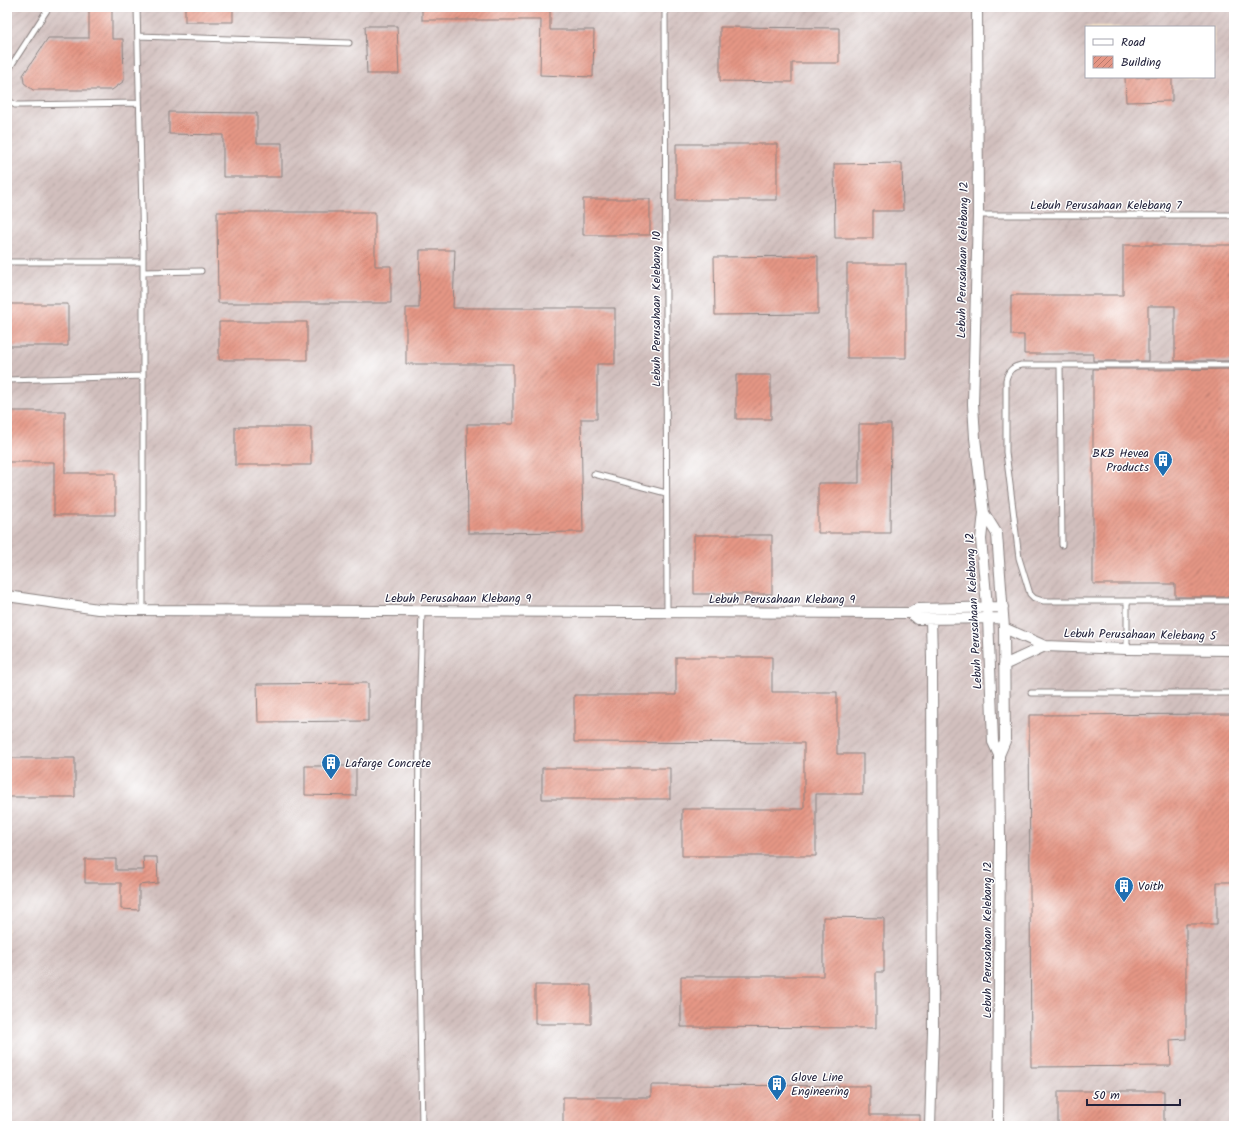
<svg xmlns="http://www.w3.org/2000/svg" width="1241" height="1133" viewBox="0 0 1241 1133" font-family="Kalam,sans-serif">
	<defs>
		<pattern id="industrial-furrows" width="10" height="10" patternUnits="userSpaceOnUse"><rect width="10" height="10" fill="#d1bfbd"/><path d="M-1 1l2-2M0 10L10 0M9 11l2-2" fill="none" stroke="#b3a4a3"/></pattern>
		<pattern id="building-hatch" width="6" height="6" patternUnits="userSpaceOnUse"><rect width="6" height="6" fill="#e59685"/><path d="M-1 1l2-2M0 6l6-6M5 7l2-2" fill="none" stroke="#b97a6e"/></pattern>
	</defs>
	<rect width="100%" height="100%" fill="#fff"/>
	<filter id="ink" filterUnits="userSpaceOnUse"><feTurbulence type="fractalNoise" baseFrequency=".025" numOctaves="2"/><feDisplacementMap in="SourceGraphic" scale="8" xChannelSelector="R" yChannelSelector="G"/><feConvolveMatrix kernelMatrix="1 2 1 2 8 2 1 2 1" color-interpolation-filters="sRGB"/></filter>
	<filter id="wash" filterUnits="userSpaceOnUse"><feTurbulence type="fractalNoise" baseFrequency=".012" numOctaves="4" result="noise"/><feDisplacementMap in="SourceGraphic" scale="16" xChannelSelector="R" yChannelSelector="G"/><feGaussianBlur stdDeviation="0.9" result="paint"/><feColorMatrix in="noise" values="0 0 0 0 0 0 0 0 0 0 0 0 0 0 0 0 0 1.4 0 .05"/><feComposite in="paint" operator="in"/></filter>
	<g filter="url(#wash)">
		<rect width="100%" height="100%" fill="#f4e2c7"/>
		<path fill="url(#industrial-furrows)" fill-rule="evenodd" d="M7,7H1234V1126H7ZM1086,27H1214V77H1086Z"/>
		<g id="blocks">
			<path fill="url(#building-hatch)" d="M89,7H112V39H123L124,81L112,90H33L24,83L23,75L48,38H89Z
				M185,7H233V22H185Z
				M422,7H550V30H594L593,77L540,75L541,20H422Z
				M365,26H397L399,74H367Z
				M720,27L839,28V63H792V82L720,81Z
				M1125,77H1172V101L1126,102Z
				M169,112L257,113V143H282V177H223V135L169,134Z
				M676,144H777V200H676Z
				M902,163L903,211H873V238H835L834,164Z
				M583,199H650V235H583Z
				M217,212H375V266H391V303H218Z
				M1123,245H1234V361H1175V306H1148V361H1093V354H1024V335H1011V295H1123Z
				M420,250H455L453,308H615V364H597V419H581L583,532L468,533L467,424H513V364H406V308H419Z
				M818,256V314L715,315L714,257Z
				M847,264H906V358H847Z
				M7,304H68V346H7Z
				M219,322H307V360H219Z
				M1093,369H1148V370L1234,369V597H1175V584H1093Z
				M736,375H771V419H736Z
				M7,411H65V473H115V515H54V462H7Z
				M859,424H891L890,533H818V483H859Z
				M235,427H311V465H235Z
				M694,535H772V594H694Z
				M676,657H772V692H837V754H863V794H816V856H682V809H804V743L574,742V695H676Z
				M368,683V721L258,722L257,684Z
				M1234,714V882H1217V924H1186V1039L1170,1040L1171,1066L1031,1067L1029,715Z
				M7,758H75V797H7Z
				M305,766H356V796L305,795Z
				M542,768H670V799H542Z
				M143,857H157L158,883L139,885V910L121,909V883H85V859H116V870H144Z
				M823,917L884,918V972H876V1028L681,1027V976H823Z
				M535,985H591V1024H535Z
				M651,1085L870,1086V1115H920V1126H563V1097H651Z
				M1058,1091H1164V1126H1058Z"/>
		</g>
	</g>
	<g filter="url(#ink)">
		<use href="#blocks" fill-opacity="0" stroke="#8b8281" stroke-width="1"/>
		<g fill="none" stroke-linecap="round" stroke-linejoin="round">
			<defs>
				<path id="lane" d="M137,7L143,250V609
					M665,7L667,612
					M138,36L349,43
					M7,72L49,7
					M7,99L15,105H21L138,103
					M978,215H1234
					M7,262H143
					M143,272L201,271
					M1060,365L1062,545
					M1234,365H1021C1012,367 1008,371 1006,380V452L1019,558L1030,594L1034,598L1043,601H1234
					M7,380L143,376
					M594,474L666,493
					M1127,601V649
					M1031,693H1234
					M422,1126L418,907L419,721L422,611"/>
				<path id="street" d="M977,7L978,215L973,404L975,438L984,513L981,539L988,618L993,742L999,755
					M984,513L997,534L1004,628L1005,741L999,755L1000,838L998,1126
					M7,596L98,609L123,610L910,613L917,609L1003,607
					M910,613L917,619L1003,618
					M1004,628L1045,646L1127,649L1234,650
					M1004,665L1045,646
					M930,1126L933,1031L932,658L931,619"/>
			</defs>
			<use href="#lane" stroke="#8b8281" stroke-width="7"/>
			<use href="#street" stroke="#8b8281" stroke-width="12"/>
			<use href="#lane" stroke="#fff" stroke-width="5"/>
			<use href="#street" stroke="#fff" stroke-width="10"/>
		</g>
	</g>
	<defs>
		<symbol id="building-pin" viewBox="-11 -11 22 30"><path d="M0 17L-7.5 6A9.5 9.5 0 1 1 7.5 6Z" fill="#1f6fb2" stroke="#fff"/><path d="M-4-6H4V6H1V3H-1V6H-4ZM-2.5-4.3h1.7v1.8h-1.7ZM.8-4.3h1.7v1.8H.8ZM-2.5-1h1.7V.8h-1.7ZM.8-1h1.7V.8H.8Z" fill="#fff"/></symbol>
	</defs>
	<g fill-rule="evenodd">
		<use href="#building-pin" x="1152" y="449" width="22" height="30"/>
		<use href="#building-pin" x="320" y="752" width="22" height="30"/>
		<use href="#building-pin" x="1113" y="875" width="22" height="30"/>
		<use href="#building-pin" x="766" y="1073" width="22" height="30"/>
	</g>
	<g text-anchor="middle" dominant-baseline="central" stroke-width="3" stroke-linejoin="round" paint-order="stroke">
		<g font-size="12" fill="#22223b" stroke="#fff">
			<text x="1106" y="205">Lebuh Perusahaan Kelebang 7</text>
			<text transform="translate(963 260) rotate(-89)">Lebuh Perusahaan Kelebang 12</text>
			<text transform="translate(656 309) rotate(-90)">Lebuh Perusahaan Kelebang 10</text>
			<text x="458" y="598">Lebuh Perusahaan Klebang 9</text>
			<text x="782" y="599">Lebuh Perusahaan Klebang 9</text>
			<text transform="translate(974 611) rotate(-93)">Lebuh Perusahaan Kelebang 12</text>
			<text transform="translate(1140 635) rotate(1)">Lebuh Perusahaan Kelebang 5</text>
			<text transform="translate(987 940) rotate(-90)">Lebuh Perusahaan Kelebang 12</text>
		</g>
		<g font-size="12" fill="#22223b" stroke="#fff" text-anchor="start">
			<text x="1149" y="453" text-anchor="end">BKB Hevea<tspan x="1149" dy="14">Products</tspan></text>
			<text x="345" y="763">Lafarge Concrete</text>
			<text x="1138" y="886">Voith</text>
			<text x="791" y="1077">Glove Line<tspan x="791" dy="14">Engineering</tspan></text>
		</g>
	</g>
	<rect width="1241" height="1133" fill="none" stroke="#fff" stroke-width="24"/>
	<rect x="1085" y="26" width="130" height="52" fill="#ffffff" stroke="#a7a7b1"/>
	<rect x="1093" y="39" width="20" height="6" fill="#ffffff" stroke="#a7a7b1"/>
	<text x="1121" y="46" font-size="12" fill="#22223b">Road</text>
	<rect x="1093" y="56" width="20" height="12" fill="url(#building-hatch)" stroke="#a7a7b1"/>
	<text x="1121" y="66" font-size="12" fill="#22223b">Building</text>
	<path d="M1087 1099v6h93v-6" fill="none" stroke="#22223b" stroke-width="2"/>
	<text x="1093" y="1099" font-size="12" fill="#22223b" stroke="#ffffff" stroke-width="3" paint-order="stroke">50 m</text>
</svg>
